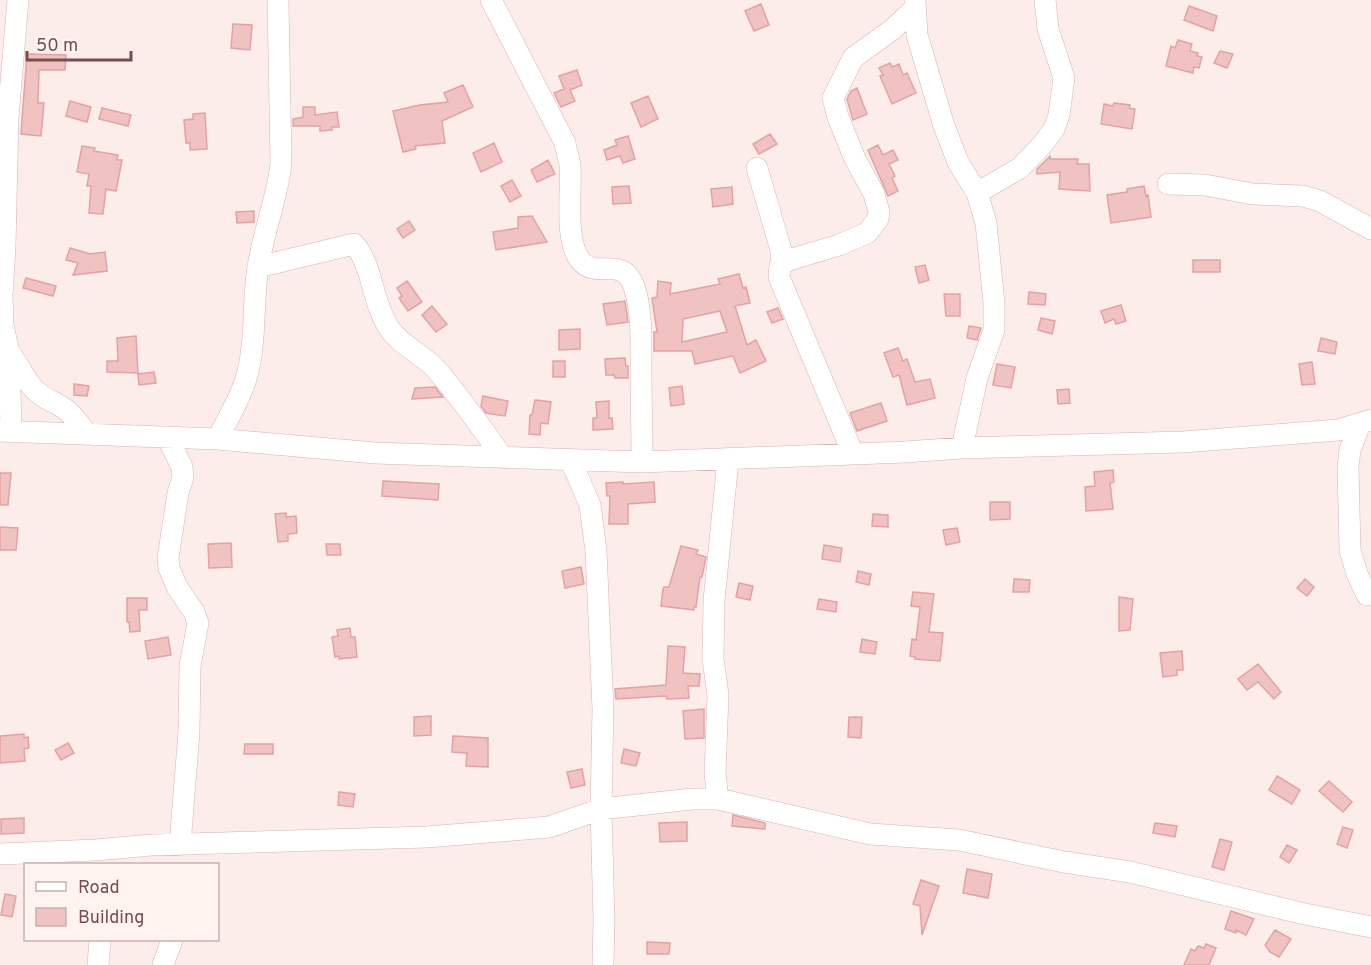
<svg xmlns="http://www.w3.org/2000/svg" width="1371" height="965" viewBox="0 0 1371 965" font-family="Overpass,sans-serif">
	<rect width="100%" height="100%" fill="#fcedea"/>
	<path fill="#f1c2c2" stroke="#e3a2a4" stroke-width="1.5" fill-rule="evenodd" d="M761,4L769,25L754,31L745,11Z
		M1189,6L1217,16L1213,31L1184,20Z
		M233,24L252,25L250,50L231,48Z
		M1178,40L1192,44L1190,51L1198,53L1197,56L1202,57L1199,68L1194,67L1193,73L1166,66L1171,46L1175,48Z
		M1220,51L1233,54L1227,68L1214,63Z
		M27,54L66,55L65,70H39L38,103H44L41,136L21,134Z
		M890,63L892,67L899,64L903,75L907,73L916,93L892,104L880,76L883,75L879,68Z
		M577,70L582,85L570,90L575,101L561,107L554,93L564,89L559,76Z
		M463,85L473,107L442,121L445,143L415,146L416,149L403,152L393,111L420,105L448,102L444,93Z
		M857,88L867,114L853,120L847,99L851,91Z
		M648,96L658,119L641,127L631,103Z
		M70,101L91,107L87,122L66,116Z
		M1114,103L1130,105L1129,108L1135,109L1132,129L1101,124L1104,104L1113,106Z
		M303,107H315V115L337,112L339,127H332V130L320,131V126H293V119L303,117Z
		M102,108L131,115L128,126L99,119Z
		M205,113L207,149L190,150V143H186L184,120L193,119V114Z
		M770,134L777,144L759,154L753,144Z
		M628,136L635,159L623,163L620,156L607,160L604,150L617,145L615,140Z
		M494,143L502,162L481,172L473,153Z
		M878,145L883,155L893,150L898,160L889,164L895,176L892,178L898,191L888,196L868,150Z
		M82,146L95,148L94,151L118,155L117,160H122L116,191L106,189L103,214L89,213L91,186H87L89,174L77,172Z
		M1050,156V159H1078L1077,164H1089L1090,191L1059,189L1060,172L1037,174V169Z
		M548,160L555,174L537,182L531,170Z
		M512,180L521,196L510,202L501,186Z
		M629,186L631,203L613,204L612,187Z
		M1144,186L1146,196L1148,195L1151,217L1111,223L1107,195L1127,192V189Z
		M732,187L733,204L713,207L711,189Z
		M254,211V222L237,223L236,212Z
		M532,216L547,242L496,250L493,232L518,228V217Z
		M409,221L415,230L403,238L397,229Z
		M70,248L90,254L105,252L107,271L73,275L78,263L66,260Z
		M1193,260H1220V272H1193Z
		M925,265L929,280L919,283L915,267Z
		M739,274L743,288L746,287L750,303L735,306L747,345L756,340L766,361L740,373L733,356L695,364L692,351H654V332H657L652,298L657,297L658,281L671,283L670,294L720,284L718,279ZM720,311L727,332L682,342L683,319Z
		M26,278L56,286L53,296L23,288Z
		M407,281L422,302L408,311L399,298L402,296L397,288Z
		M1029,292L1046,294L1045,305L1028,304Z
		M944,294H960V316H946Z
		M625,301L628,322L607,325L603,304Z
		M1121,305L1126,321L1116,324L1114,319L1105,323L1101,311Z
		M432,306L447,324L436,332L422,315Z
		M778,308L783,319L772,323L767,312Z
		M1041,318L1055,321L1052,334L1038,330Z
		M969,326L981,328L977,340L967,338Z
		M580,329V349L559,350V330Z
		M136,336L138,373L107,372V361H118L117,338Z
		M1321,338L1337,342L1335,354L1318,351Z
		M898,348L903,361L907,359L915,382L930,379L935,398L907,405L899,375L893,377L884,353Z
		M625,358L626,366H628V378H615L614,375H606L605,359Z
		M553,361H565V377H553Z
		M1312,362L1315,384L1302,385L1299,364Z
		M997,364L1015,367L1011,388L993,385Z
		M154,372L156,383L139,385L138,374Z
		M74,384L89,386L87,396L74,395Z
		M682,386L684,404L671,406L669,388Z
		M435,387L443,397L412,399L415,388Z
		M1069,389L1070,403L1058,404L1057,390Z
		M483,396L508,401L505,416L486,413L481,406Z
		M535,400L551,402L548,424L541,423L540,435L529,434L530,415H532Z
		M609,401V418H612L613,429L593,430V418H597L596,402Z
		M881,403L887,421L857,431L850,413Z
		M1113,470L1114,482L1110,483L1113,509L1086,511L1085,487L1095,486L1094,472Z
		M0,473H11L8,505H0Z
		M383,481L439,484L438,500L382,496Z
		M623,482V484L654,482L655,502L628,504V524H609L610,496H607L606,483Z
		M990,502H1010V519L990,520Z
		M286,513V517L296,516L297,533L288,534V541L278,542L275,514Z
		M873,514L888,515V527L872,526Z
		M0,527L18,528L16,550H0Z
		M957,528L960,542L946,545L943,530Z
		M231,543L232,567L209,568L208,544Z
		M326,544H340L341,555H327Z
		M824,545L842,548L840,562L822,559Z
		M681,546L698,550L696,554L706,557L702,577H700L696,607H694V610L661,606L663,589L664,587H669Z
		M581,567L584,584L565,588L562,571Z
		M858,571L871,574L869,585L856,582Z
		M1014,579L1030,580L1029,592H1013Z
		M1305,579L1314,587L1307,596L1297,588Z
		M739,583L753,586L750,600L736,597Z
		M913,592L934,594L929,632L943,633L940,661L915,659V657L910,656L912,639L916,640L920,607L911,606Z
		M1119,597L1133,599L1130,630L1119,631Z
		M127,598H147V610H139L140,631L130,632L129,622H127Z
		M819,599L837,602L836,612L817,609Z
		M350,628L351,637H355L357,657L339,659V656L335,657L332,637L338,636L337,630Z
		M168,637L171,655L148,659L145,641Z
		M862,639L877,642L875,654L860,652Z
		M668,646L685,647L683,673L700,674L699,686H688L689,698L667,699L666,696L616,699L615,689L666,685Z
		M1182,651L1183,670H1177V675L1163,677L1160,653Z
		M1258,664L1281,692L1274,699L1258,682L1247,690L1238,679Z
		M704,709V738L685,739L683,711Z
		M431,716V735L414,736V717Z
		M849,717H862L861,738L848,737Z
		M24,734V738L28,737L29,748L24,749L25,761L0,763V736Z
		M453,736L488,738V767L466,766L467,753L452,752Z
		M68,743L74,753L61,760L55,750Z
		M245,744H273V754H244Z
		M624,749L640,753L636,766L621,763Z
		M582,769L585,785L571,788L567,772Z
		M1277,776L1300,790L1292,804L1269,790Z
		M1329,781L1352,802L1343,812L1319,791Z
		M339,792L355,794L353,807L338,805Z
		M733,815L765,823V829L732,826Z
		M24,818V833L1,834V819Z
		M687,822V841L660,842L659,823Z
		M1155,823L1177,826L1175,837L1153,833Z
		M1343,827L1353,830L1347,848L1337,844Z
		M1220,839L1232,842L1224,870L1212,867Z
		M1287,845L1297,850L1289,863L1280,857Z
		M967,869L992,874L988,898L963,893Z
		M921,880L939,886L922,935L920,906L913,904Z
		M5,894L16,896L12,917L1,915Z
		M1231,911L1254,919L1246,935L1236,930V933L1225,929Z
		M1275,930L1291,939L1279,957L1270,952L1265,945Z
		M647,942L670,943L669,954H647Z
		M1206,944L1216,948L1209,965H1184L1191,949L1195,951L1198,946L1204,948Z"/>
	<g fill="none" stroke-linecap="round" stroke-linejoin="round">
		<defs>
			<path id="minor" d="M491,0L565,143C566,150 569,158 570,165C572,189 564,239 580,260C597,282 625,250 636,293C642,316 641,342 641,366C641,398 642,430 642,462
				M915,1L917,35L944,126L958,162L977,193L986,223L994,303V330L977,378L962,448
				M757,168L781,250L782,264
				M1168,184L1205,185L1253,194L1303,196L1320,201L1371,229
				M977,193L1020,168L1043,144L1054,129L1059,115L1064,78L1048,29L1045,0
				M258,267L354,244C373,265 372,303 389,328C400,345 420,353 434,367C459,395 481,427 503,458
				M9,352C19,364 25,381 36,391C44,399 56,402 65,409C74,415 80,425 87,434
				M1360,424L1350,450L1348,467L1350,550L1357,574L1367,595
				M0,431L217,439L375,453L642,462L905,452L962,448L1183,442L1338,430L1371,420
				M11,431L9,352L3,326L2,296L5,246L8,117L18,0
				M167,437L182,467L183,477L178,493L168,558L169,568L177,587L194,612L198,623L190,666L189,731L180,845
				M217,439C227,421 238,402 245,382C257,345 252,305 258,267C263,233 277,199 281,164L278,0
				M853,454L779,277L780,266L789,260L839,245L867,233L878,219L879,212L874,194L855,159L838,117L833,98L853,58L893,29L915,8
				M571,461L590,505L596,551L603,709L601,809L604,920L603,965
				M718,799L715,773L718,695L713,659L714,601L728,460
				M0,854L96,850L151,845L427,837L549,827L601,809L692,799H718L870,834L959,840L1064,862L1130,872L1305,914L1371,927
				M98,965L100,940
				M163,965L172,940"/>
		</defs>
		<use href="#minor" stroke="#d3b6b4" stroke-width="22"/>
		<use href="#minor" stroke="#fff" stroke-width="21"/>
	</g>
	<rect x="24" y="863" width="195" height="78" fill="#fff3f0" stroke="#c9b1b0" stroke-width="1.5"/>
	<rect x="36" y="882" width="30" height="9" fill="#ffffff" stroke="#c9b1b0" stroke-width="1.5"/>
	<text x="78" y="893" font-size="18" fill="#774d4f">Road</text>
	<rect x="36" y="908" width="30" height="18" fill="#f1c2c2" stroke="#c9b1b0" stroke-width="1.5"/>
	<text x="78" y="923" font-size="18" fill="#774d4f">Building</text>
	<path d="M27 51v9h104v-9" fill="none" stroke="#774d4f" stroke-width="3"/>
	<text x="36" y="51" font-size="18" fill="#774d4f" stroke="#fff3f0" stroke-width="4.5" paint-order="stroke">50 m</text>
</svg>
